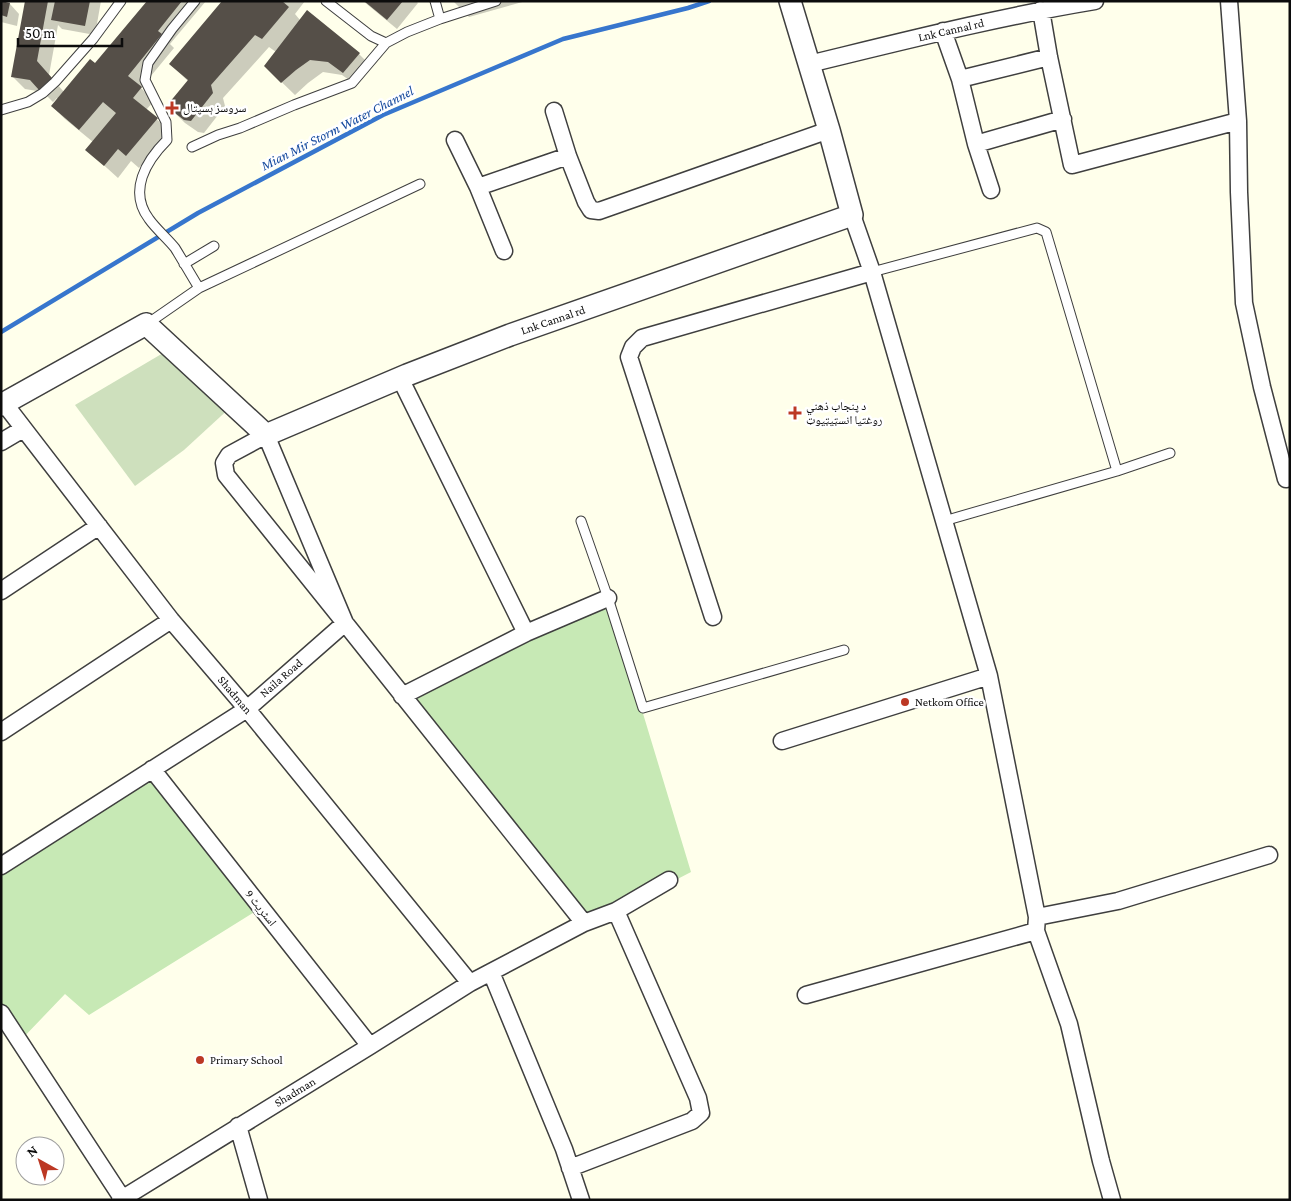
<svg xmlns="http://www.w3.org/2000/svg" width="1291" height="1201" viewBox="0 0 1291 1201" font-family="'Crimson Pro','Noto Naskh Arabic',serif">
	<rect width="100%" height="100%" fill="#ffffeb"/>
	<path fill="#c7e9b5" d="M608,598L691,872L616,911L584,923L402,696Z
		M152,769L261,908L89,1015L65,994L20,1041L1,1013V866Z"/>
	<path fill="#cee0bd" d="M175,346L233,405L184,450L135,486L75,405Z"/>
	<path fill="#0003" d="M1,1H6V4H10L19,14L17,26L1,22Z
		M21,1H101L95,35L62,29L58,25L49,75L64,92L96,65L149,1H206L170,44L174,48L141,88L154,101L146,110L170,131L139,168L131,161L118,178L87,150L93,142L65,119L52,106L58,99L57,98L53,102L43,92L25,89L12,76L26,2Z
		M224,1H305L295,14L300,20L307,12L359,54L372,67L356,85L342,75L323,72L308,83L295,95L265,66L276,52L269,47L223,98L225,106L204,133L198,132L185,123L172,110L189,82L170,64Z
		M363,1H416L418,3L397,29Z
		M453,1H526L469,17Z"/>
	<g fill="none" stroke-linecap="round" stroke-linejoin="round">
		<path stroke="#3776cd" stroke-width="4.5" d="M1,332L198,213L383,115L563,39L688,8L709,1"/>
	</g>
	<path fill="#554f48" d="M1,1L10,3L7,17L1,15Z
		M25,1H48L37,61L52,78L39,90L30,80L11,77Z
		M55,1H90L85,26L51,20Z
		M147,1H182L158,31L162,34L128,76L142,87L133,98L158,118L126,156L118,149L104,166L85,150L116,113L103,102L79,130L51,106L90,59L95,63Z
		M222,1H282L289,7L262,39L255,35L211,85L213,93L191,121L184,120L171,110L169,103L188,80L169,64Z
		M364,1H403L387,20Z
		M307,10L360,53L343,73L328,62L310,60L296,70L281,83L264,66Z"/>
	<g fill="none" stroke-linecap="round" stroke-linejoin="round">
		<defs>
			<path id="service" d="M195,1L172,29L148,63L145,80L166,122L167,140C146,161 128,191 149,219C156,229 167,238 175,248C183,261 191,275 199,288
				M326,1L371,36L386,43
				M435,1L440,19
				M1,110L28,102L43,93L55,82L93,39L121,1
				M192,147L218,135L240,128L294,105L352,83L386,43L407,32L440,19L496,1
				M184,264L214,246
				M872,272L1037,228L1046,232L1117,471
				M147,324L199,288L420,184
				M581,521L608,598L643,708L844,650
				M944,521L1117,471L1170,453"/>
			<path id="minor" d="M1229,1L1238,121L1239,192L1244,303L1262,387L1286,479
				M1041,10L1049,57L1072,165L1238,121
				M943,31L960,79L976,144L991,190
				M809,64C904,41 998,17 1095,1
				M960,79L1049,57
				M554,111L568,156L586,202L591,210L599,211L829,130
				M455,140L478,187L504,251
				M976,144L1063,119
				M478,187L568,156
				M852,215L872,272L989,676L1037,917L1036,931L1069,1024L1101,1161L1112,1200
				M400,378L526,633
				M4,403L171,620L247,709L470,983
				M1,442L23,429
				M1,591L99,526
				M713,617L629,357L633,347L642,338L872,272
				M402,696L526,633L608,598
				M1,732L171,620
				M782,741L989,676
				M152,769L370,1046
				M1,866L247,709L345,623L226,475L224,463L229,455L266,435L345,623L584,923
				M1037,917L1118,901L1269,855
				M491,972L564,1149L581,1200
				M806,995L1036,931
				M1,1013L122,1198
				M238,1126L259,1200
				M570,1168L692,1121L701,1113L698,1098L616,911
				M120,1200L370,1046L470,983L584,923L616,911L669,880"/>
			<path id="tertiary" d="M1,405L146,324L266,435L407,375L510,335L852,215L829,130L790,1"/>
		</defs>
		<use href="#service" stroke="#3f3f3f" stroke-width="11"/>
		<use href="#minor" stroke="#3f3f3f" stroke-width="19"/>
		<use href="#tertiary" stroke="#3f3f3f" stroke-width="24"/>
		<use href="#service" stroke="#fff" stroke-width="9"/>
		<use href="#minor" stroke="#fff" stroke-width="16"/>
		<use href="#tertiary" stroke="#fff" stroke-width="21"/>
	</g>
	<g fill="#bc3824" stroke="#fff" stroke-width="2">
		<path d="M169.5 100.5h5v5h5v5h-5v5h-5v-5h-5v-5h5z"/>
		<path d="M792.5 405.5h5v5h5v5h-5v5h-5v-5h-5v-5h5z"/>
		<circle cx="905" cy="702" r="5"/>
		<circle cx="200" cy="1060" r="5"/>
	</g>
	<g text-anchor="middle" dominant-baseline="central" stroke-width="5" stroke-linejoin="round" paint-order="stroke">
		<g font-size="12" fill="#0c0c0c" stroke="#fff">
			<text transform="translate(951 30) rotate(-13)">Lnk Cannal rd</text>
			<text transform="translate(553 320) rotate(-19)">Lnk Cannal rd</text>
			<text transform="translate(281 678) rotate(-41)">Naila Road</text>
			<text transform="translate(235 695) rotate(50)">Shadman</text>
			<text transform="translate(261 908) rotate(52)">اسٹریٹ 9</text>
			<text transform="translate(295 1092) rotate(-31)">Shadman</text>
		</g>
		<g font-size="12" fill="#0c0c0c" stroke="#fff" text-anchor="start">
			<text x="183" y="108">سروسز ہسپتال</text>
			<text x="806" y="406">د پنجاب ذهني<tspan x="806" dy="14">روغتیا انسټیټیوټ</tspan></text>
			<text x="915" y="702">Netkom Office</text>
			<text x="210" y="1060">Primary School</text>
		</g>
		<g font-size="14" font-style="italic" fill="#164a9e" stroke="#fff">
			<text transform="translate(337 128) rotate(-27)">Mian Mir Storm Water Channel</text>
		</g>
	</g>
	<rect width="1291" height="1201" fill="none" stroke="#0c0c0c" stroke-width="5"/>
	<g transform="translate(40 1161) rotate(321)"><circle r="24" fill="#ffffff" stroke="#9e9e9e"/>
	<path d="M0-4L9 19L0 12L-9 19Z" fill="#bc3824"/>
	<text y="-8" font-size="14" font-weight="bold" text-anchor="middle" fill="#0c0c0c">N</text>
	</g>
	<path d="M18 38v8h104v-8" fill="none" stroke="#0c0c0c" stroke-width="2.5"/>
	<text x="25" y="38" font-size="15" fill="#0c0c0c" stroke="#ffffff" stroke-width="4" paint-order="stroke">50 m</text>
</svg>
